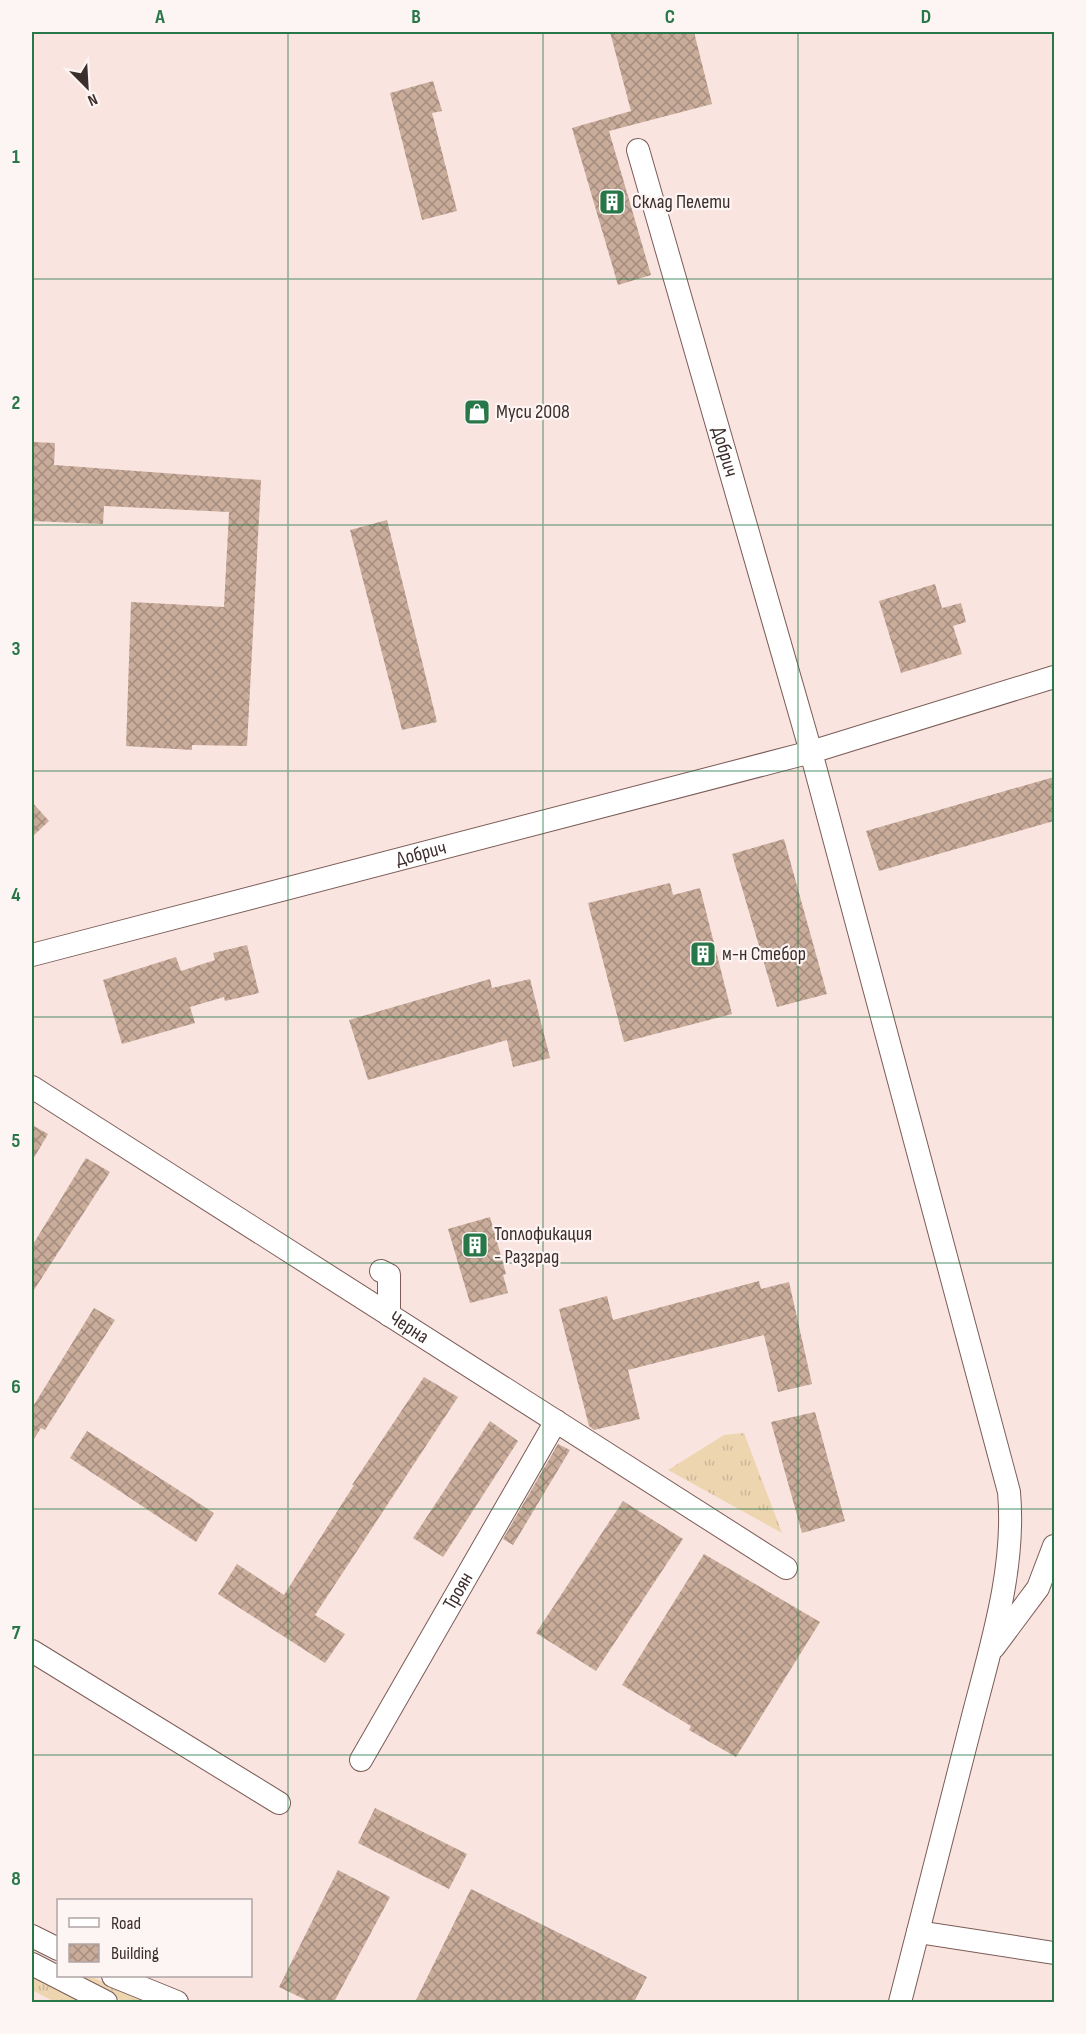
<svg xmlns="http://www.w3.org/2000/svg" width="1086" height="2034" viewBox="0 0 1086 2034" font-family="'Sofia Sans Condensed',sans-serif">
	<defs>
		<pattern id="grass-tufts" width="24" height="20" patternUnits="userSpaceOnUse" patternTransform="scale(1.5)"><rect width="24" height="20" fill="#edd5b0"/><path d="M3 7l-1-3M5 7V3M7 7l1-3M15 17l-1-3M17 17v-4M19 17l1-3" fill="none" stroke="#ccb798"/></pattern>
		<pattern id="building-cross-hatch" width="8" height="8" patternUnits="userSpaceOnUse" patternTransform="scale(1.5)"><rect width="8" height="8" fill="#c9ac9a"/><path d="M0 0l8 8M0 8l8-8" fill="none" stroke="#a48c7e"/></pattern>
	</defs>
	<rect width="100%" height="100%" fill="#fae4e0"/>
	<path fill="url(#grass-tufts)" d="M744,1433L782,1533L668,1470L724,1435Z
		M32,1976L80,2002H55L32,1990Z
		M74,1976H90L146,2002H124Z"/>
	<path fill="url(#building-cross-hatch)" d="M610,32H694L712,104L609,131L651,275L618,285L572,128L631,111Z
		M433,81L442,111L432,113L457,211L422,220L390,93Z
		M32,442L55,443L54,465L261,480L247,746L192,745V750L126,746L131,602L224,607L229,512L104,506L103,524L32,521Z
		M387,520L437,722L402,730L350,530Z
		M935,584L942,608L961,603L966,622L953,626L962,654L901,673L879,601Z
		M1054,777V821L879,871L866,831Z
		M32,802L49,821L32,837Z
		M784,839L827,994L777,1007L732,854Z
		M670,883L673,895L700,888L732,1014L624,1042L588,903Z
		M247,945L259,993L225,1001L224,997L190,1007L195,1023L122,1044L103,980L176,957L181,971L215,960L213,953Z
		M490,979L492,988L530,979L550,1058L513,1067L507,1040L368,1080L349,1020Z
		M32,1125L48,1134L32,1161Z
		M86,1158L110,1172L32,1293V1246Z
		M490,1217L506,1274L503,1275L508,1293L470,1303L448,1229Z
		M759,1281L761,1289L789,1282L812,1384L778,1392L764,1335L628,1370L640,1419L594,1430L589,1426L559,1309L607,1296L613,1320Z
		M94,1308L115,1320L45,1430L41,1428L32,1442V1408Z
		M424,1377L458,1397L315,1615L345,1634L325,1663L218,1594L237,1564L284,1595L354,1485H352Z
		M815,1412L845,1521L802,1533L771,1422Z
		M490,1421L518,1441L443,1557L413,1538Z
		M87,1431L214,1513L196,1542L70,1458Z
		M558,1444L570,1450L513,1545L503,1539Z
		M623,1501L683,1539L596,1671L536,1633Z
		M704,1554L820,1622L736,1757L689,1730L691,1726L622,1685Z
		M375,1808L467,1854L449,1889L358,1843Z
		M338,1870L390,1897L334,2002H310L279,1987Z
		M471,1889L647,1977L634,2002H415Z"/>
	<g fill="none" stroke-linecap="round" stroke-linejoin="round">
		<defs>
			<g id="minor">
				<path id="s1" d="M638,150L811,752L1054,677"/>
				<path id="s2" d="M32,955L811,752L1009,1492C1016,1570 990,1649 971,1724C947,1817 924,1910 900,2002"/>
				<path id="s3" d="M32,1087L786,1568"/>
				<path d="M381,1271L389,1275V1315"/>
				<path d="M994,1647L1038,1588L1054,1546"/>
				<path d="M32,1651L279,1803"/>
				<path id="s4" d="M361,1760L556,1421"/>
				<path d="M918,1932L1054,1953"/>
				<path d="M32,1936L58,1949"/>
				<path d="M32,1964L106,2002"/>
				<path d="M113,1976L177,2002"/>
			</g>
		</defs>
		<use href="#minor" stroke="#7b5c57" stroke-width="24"/>
		<use href="#minor" stroke="#fff" stroke-width="22"/>
	</g>
	<path fill="none" stroke="#287748" stroke-width="1.5" stroke-opacity="0.55" d="M288,32V2002M543,32V2002M798,32V2002M32,279H1054M32,525H1054M32,771H1054M32,1017H1054M32,1263H1054M32,1509H1054M32,1755H1054"/>
	<defs>
		<symbol id="building-square" viewBox="-11 -11 22 22"><rect x="-9" y="-9" width="18" height="18" rx="4" fill="#287748" stroke="#fcf5f4"/><path d="M-4-6H4V6H1V3H-1V6H-4ZM-2.5-4.3h1.7v1.8h-1.7ZM.8-4.3h1.7v1.8H.8ZM-2.5-1h1.7V.8h-1.7ZM.8-1h1.7V.8H.8Z" fill="#fff"/></symbol>
		<symbol id="shop-square" viewBox="-11 -11 22 22"><rect x="-9" y="-9" width="18" height="18" rx="4" fill="#287748" stroke="#fcf5f4"/><path d="M-5-2.5h2.3a2.7 3.5 0 0 1 5.4 0H5L5.5 6h-11ZM-1.5-2.5h3a1.5 2.3 0 0 0-3 0Z" fill="#fff"/></symbol>
	</defs>
	<g fill-rule="evenodd">
		<use href="#building-square" x="597" y="187" width="30" height="30"/>
		<use href="#shop-square" x="462" y="397" width="30" height="30"/>
		<use href="#building-square" x="688" y="939" width="30" height="30"/>
		<use href="#building-square" x="460" y="1230" width="30" height="30"/>
	</g>
	<g text-anchor="middle" dominant-baseline="central" stroke-width="4.5" stroke-linejoin="round" paint-order="stroke">
		<g font-size="20" fill="#3c2e2c" stroke="#fcf5f4" text-anchor="start">
			<text x="632" y="202">Склад Пелети</text>
			<text x="496" y="412">Муси 2008</text>
			<text x="722" y="954">м-н Стебор</text>
			<text x="494" y="1234">Топлофикация<tspan x="494" dy="23">- Разград</tspan></text>
		</g>
		<g font-size="20" fill="#3c2e2c" stroke="#fcf5f4">
			<text stroke="none"><textPath href="#s1" startOffset="314">Добрич</textPath></text>
			<text stroke="none"><textPath href="#s2" startOffset="402">Добрич</textPath></text>
			<text stroke="none"><textPath href="#s3" startOffset="447">Черна</textPath></text>
			<text stroke="none"><textPath href="#s4" startOffset="195">Троян</textPath></text>
		</g>
	</g>
	<rect width="1086" height="2034" fill="none" stroke="#fcf5f4" stroke-width="66"/>
	<rect x="57" y="1899" width="195" height="78" fill="#fcf5f4" stroke="#afa5a4" stroke-width="1.5"/>
	<rect x="69" y="1918" width="30" height="9" fill="#ffffff" stroke="#afa5a4" stroke-width="1.5"/>
	<text x="111" y="1929" font-size="18" fill="#3c2e2c">Road</text>
	<rect x="69" y="1944" width="30" height="18" fill="url(#building-cross-hatch)" stroke="#afa5a4" stroke-width="1.5"/>
	<text x="111" y="1959" font-size="18" fill="#3c2e2c">Building</text>
	<g transform="translate(87 87) rotate(156)" stroke="#fcf5f4" stroke-width="4.5" paint-order="stroke">
	<path d="M0-4.5L10 22L0 15L-10 22Z" fill="#3c2e2c"/>
	<text y="-9" font-size="16" font-weight="bold" text-anchor="middle" fill="#3c2e2c">N</text>
	</g>
	<rect x="33" y="33" width="1020" height="1968" fill="none" stroke="#287748" stroke-width="2"/>
	<g font-size="20" text-anchor="middle" font-weight="bold" fill="#287748">
		<text x="160" y="23">A</text>
		<text x="416" y="23">B</text>
		<text x="670" y="23">C</text>
		<text x="926" y="23">D</text>
		<text x="16" y="163">1</text>
		<text x="16" y="409">2</text>
		<text x="16" y="655">3</text>
		<text x="16" y="901">4</text>
		<text x="16" y="1147">5</text>
		<text x="16" y="1393">6</text>
		<text x="16" y="1639">7</text>
		<text x="16" y="1885">8</text>
	</g>
</svg>
